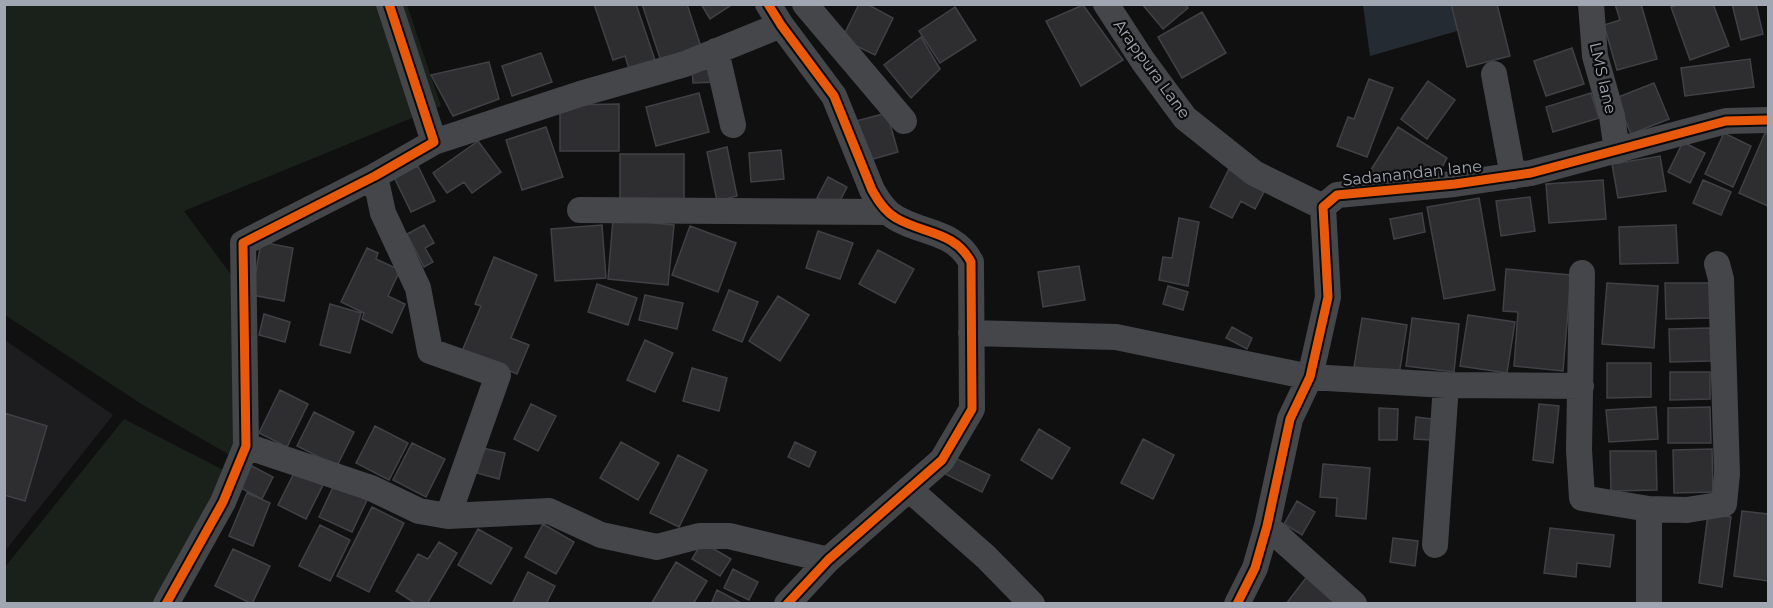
<svg xmlns="http://www.w3.org/2000/svg" width="1773" height="608" viewBox="0 0 1773 608" font-family="Montserrat,sans-serif">
	<rect width="100%" height="100%" fill="#101011"/>
	<path fill="#1d1d1f" d="M5,340L113,415L5,551Z"/>
	<path fill="#1a211b" d="M4,5H407L441,106L184,211L243,291L235,458L143,405L5,315Z
		M124,419L235,476L176,603L5,604V567Z"/>
	<path fill="#242b32" d="M1363,5H1456L1464,29L1370,56Z"/>
	<path fill="#2e2e30" stroke="#3f4144" stroke-width="1.5" d="M594,4H636L657,66L631,75L625,56L613,60Z
		M642,4H687L701,47L661,61Z
		M701,4H733L710,19Z
		M859,4H867L893,18L875,55L842,39Z
		M1142,4H1185L1188,8L1163,29Z
		M1451,4H1497L1510,56L1467,67Z
		M1615,4H1641L1657,59L1617,70L1604,25L1620,20Z
		M1679,4H1713L1729,46L1690,60L1671,7Z
		M1732,4H1756L1763,34L1741,40Z
		M1083,5L1123,60L1081,86L1046,21Z
		M955,7L976,40L940,63L919,31Z
		M1202,12L1226,53L1182,78L1158,37Z
		M921,37L940,69L911,98L884,65Z
		M1572,48L1584,84L1546,96L1534,61Z
		M541,53L552,82L512,96L502,66Z
		M1750,59L1754,87L1685,96L1681,68Z
		M489,62L499,99L453,116L431,75Z
		M714,68L715,82L693,83L692,70Z
		M1369,79L1393,88L1367,157L1337,146L1348,117L1354,119Z
		M1428,81L1455,100L1427,139L1401,119Z
		M1654,83L1669,119L1631,134L1616,98Z
		M699,93L709,132L656,146L646,107Z
		M1591,93L1599,118L1553,132L1546,107Z
		M619,104V151H560V105Z
		M887,113L898,152L866,161L856,121Z
		M546,127L563,177L522,190L506,140Z
		M1398,127L1447,158L1440,171L1367,176Z
		M1724,133L1751,146L1733,187L1705,174Z
		M1765,133L1768,135V206L1739,193Z
		M478,141L501,172L472,193L464,182L447,193L433,173Z
		M1683,142L1705,153L1690,183L1668,172Z
		M727,147L737,196L717,201L707,152Z
		M781,150L784,179L751,182L749,153Z
		M620,154H684V201L620,200Z
		M1660,156L1666,191L1618,198L1612,164Z
		M418,166L435,201L411,212L394,177Z
		M1229,169L1266,188L1255,209L1241,201L1232,218L1210,207Z
		M828,177L847,187L837,207L817,198Z
		M1603,180L1606,219L1549,223L1546,184Z
		M1703,180L1731,192L1721,215L1693,203Z
		M1530,197L1535,231L1501,236L1496,201Z
		M1479,198L1495,290L1444,299L1427,207Z
		M1422,213L1425,232L1394,239L1390,219Z
		M1179,218L1199,222L1188,286L1159,280L1163,257L1172,258Z
		M613,219L674,225L668,285L608,279Z
		M424,225L434,243L425,248L433,262L424,267L407,234Z
		M602,225L606,278L555,281L551,229Z
		M1676,225L1678,263L1620,264L1619,227Z
		M690,226L736,243L718,292L672,275Z
		M818,231L853,243L840,279L806,268Z
		M261,242L293,248L284,301L252,295Z
		M367,248L378,253L376,259L400,270L388,296L405,304L392,333L362,319L364,313L341,302Z
		M878,250L914,269L895,303L859,284Z
		M494,257L537,275L511,338L529,345L517,374L462,351L481,306L475,304Z
		M1079,266L1085,300L1043,307L1038,272Z
		M1506,269L1571,275L1563,371L1514,366L1518,312L1503,311Z
		M1607,283L1658,286L1654,348L1602,344Z
		M1665,283H1710L1711,318L1666,319Z
		M597,284L637,298L628,325L588,312Z
		M1168,286L1188,292L1183,310L1163,304Z
		M729,290L758,302L742,342L713,330Z
		M645,295L683,303L677,329L639,320Z
		M778,296L809,315L780,361L749,341Z
		M330,304L361,313L350,353L320,345Z
		M264,314L290,322L285,342L259,335Z
		M1468,315L1515,322L1507,373L1460,366Z
		M1362,318L1407,325L1399,375L1354,367Z
		M1412,318L1459,324L1454,372L1406,366Z
		M1232,327L1252,338L1247,349L1226,338Z
		M1710,328L1711,361L1670,362L1669,329Z
		M645,340L673,353L655,392L627,380Z
		M1607,363H1651V397L1607,398Z
		M692,368L727,378L719,411L683,401Z
		M1670,372H1710V399L1670,400Z
		M280,390L308,404L287,447L259,433Z
		M531,404L556,416L538,451L514,439Z
		M1539,404L1559,406L1553,463L1533,460Z
		M1656,407L1658,439L1609,442L1606,410Z
		M1710,407L1711,443H1668V408Z
		M1379,408L1398,409L1397,440H1379Z
		M314,412L354,432L337,466L297,446Z
		M4,413L47,426L25,501L4,495Z
		M1416,417L1432,419L1430,440L1414,439Z
		M375,426L408,443L389,480L356,463Z
		M1039,429L1070,448L1052,479L1021,460Z
		M1143,439L1174,455L1153,499L1121,483Z
		M621,442L659,463L638,500L600,478Z
		M795,442L816,452L809,467L788,457Z
		M412,443L445,459L426,497L393,480Z
		M483,448L505,453L499,479L477,473Z
		M1712,449L1713,492L1674,493L1673,450Z
		M1610,451H1656L1657,490L1611,491Z
		M678,455L707,470L679,527L650,513Z
		M951,456L990,475L982,492L943,473Z
		M246,463L273,477L262,499L235,485Z
		M1323,464L1370,468L1366,519L1336,516L1337,498L1320,497Z
		M296,469L324,483L306,519L278,505Z
		M334,485L367,500L352,532L319,517Z
		M247,493L270,503L253,546L229,536Z
		M1297,501L1315,512L1302,535L1284,524Z
		M372,507L404,523L369,592L337,576Z
		M1742,511L1768,514V581L1734,576Z
		M1708,514L1731,517L1722,587L1699,583Z
		M543,524L574,542L556,574L525,557Z
		M320,525L350,540L330,581L299,566Z
		M1550,528L1614,535L1610,567L1577,563L1576,577L1544,573Z
		M478,529L512,548L491,584L458,565Z
		M1393,538L1418,541L1415,566L1390,562Z
		M439,542L457,553L427,604H416L396,591L418,554L428,559Z
		M702,542L731,559L720,576L692,559Z
		M233,549L270,566L252,604L215,586Z
		M676,562L707,581L693,604H651Z
		M733,569L758,582L749,600L724,588Z
		M1312,570L1341,604H1286Z
		M528,572L555,586L546,604H512Z
		M717,590L743,604H711Z"/>
	<g fill="none" stroke-linecap="round" stroke-linejoin="round">
		<path stroke="#454649" stroke-width="26" d="M768,4L781,25L834,96L872,190C878,201 885,212 896,218C923,234 955,231 971,262L972,409L942,460L828,560L787,604
			M805,4L904,121
			M1106,4L1143,61L1185,118L1254,173L1323,207
			M1591,4L1595,56L1612,116L1617,151
			M716,51L733,125
			M1494,74L1513,176
			M434,142L580,94L685,64L781,25
			M375,176L383,213L418,288L430,351L498,375L448,516
			M580,210L888,212
			M1582,273L1579,450L1582,498L1649,509V604
			M971,333L1116,337L1310,377L1446,385L1581,386
			M246,446L371,488L419,511L448,516L549,511L601,535L657,547L699,536H729L828,560
			M909,489L986,557L1032,604
			M1649,509L1687,510L1724,504L1727,474L1721,279L1717,264
			M1267,526L1354,604
			M1435,545L1446,385
			M166,604L223,502L246,446L243,243L375,176L434,142L389,4
			M1237,604L1255,568L1267,526L1290,419L1310,377L1328,297L1323,207L1337,195L1455,184L1531,173L1726,121L1768,120"/>
		<defs>
			<path id="cycleway" d="M768,4L781,25L834,96L872,190C878,201 885,212 896,218C923,234 955,231 971,262L972,409L942,460L828,560L787,604
				M166,604L223,502L246,446L243,243L375,176L434,142L389,4
				M1237,604L1255,568L1267,526L1290,419L1310,377L1328,297L1323,207L1337,195L1455,184L1531,173L1726,121L1768,120"/>
		</defs>
		<use href="#cycleway" stroke="#0b0b0c" stroke-width="13"/>
		<use href="#cycleway" stroke="#e8590c" stroke-width="9"/>
	</g>
	<g text-anchor="middle" dominant-baseline="central" stroke-width="4.5" stroke-linejoin="round" paint-order="stroke">
		<g font-size="16" fill="#a0a6b2" stroke="#0b0b0c">
			<text transform="translate(1152 69) rotate(54)">Arappura Lane</text>
			<text transform="translate(1603 78) rotate(77)">LMS lane</text>
			<text transform="translate(1412 173) rotate(-6)">Sadanandan lane</text>
		</g>
	</g>
	<rect width="1773" height="608" fill="none" stroke="#a0a6b2" stroke-width="12"/>
</svg>
